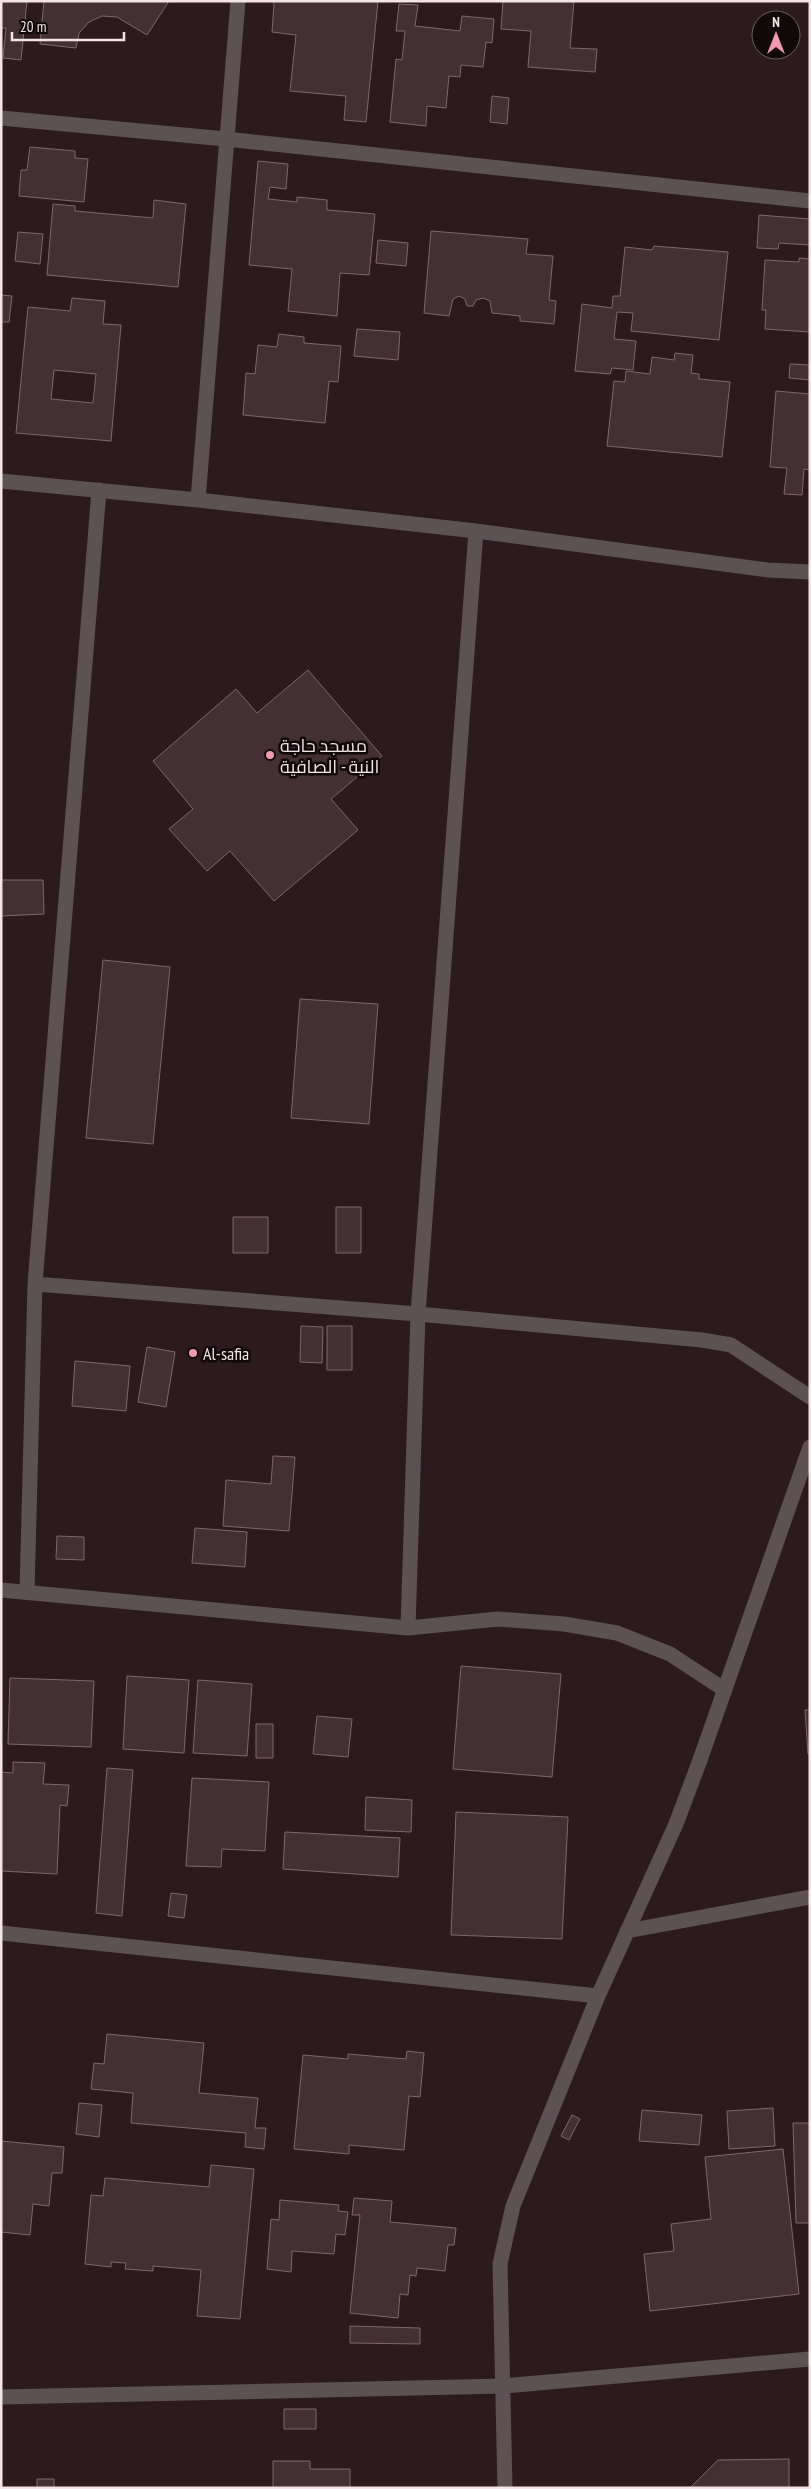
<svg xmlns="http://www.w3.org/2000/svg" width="811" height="2489" viewBox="0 0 811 2489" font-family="'PT Sans Narrow',Cairo,sans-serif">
	<rect width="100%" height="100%" fill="#2d1a1f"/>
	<path fill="#442f34" stroke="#80676c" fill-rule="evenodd" d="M1,1H27L21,60L3,58L6,28H1Z
		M44,1H169L147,35L117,17L102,16L89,22L79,33L76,48L40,44Z
		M272,1H378L366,122L344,120L346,96L290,91L296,35L272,32L274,4Z
		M503,1H574L570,48L597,49L595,72L528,67L531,31L501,29Z
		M399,4L418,5L415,26L460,31L462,16L494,19L492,43L486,42L483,67L461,65L460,77L449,76L446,108L427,106L426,126L390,122L396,59L402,60L405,31H396Z
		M492,96L509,98L507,124L490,122Z
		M30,147L75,151V158L88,159L84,202L19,196L21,170H27Z
		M258,161L288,164L286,189L270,187L268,199L297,202V197L327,200V210L375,214L369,275L340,273L337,316L288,311L292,269L249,265Z
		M154,200L186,204L178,287L47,275L53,204L75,206V211L153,218Z
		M759,215L810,219V245L779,243L778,249L757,248Z
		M431,231L528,239L526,254L553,256L549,300L556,301L554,324L520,321V316L492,313L490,301L483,298L476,300L473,306H467L465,299L459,296L453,299L449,316L424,313Z
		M18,232L43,234L40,264L15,261Z
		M378,240L408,243L406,266L376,263Z
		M654,246L728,252L719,340L631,331L633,313L617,312L614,339L636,341L633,370L612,368L610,374L575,371L582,304L612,308L613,296H620L625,247L652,250Z
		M799,258L810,259V332L765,329L766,310H762L765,260L799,262Z
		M1,295L12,296L9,322H1Z
		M72,298L105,301L103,324L121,325L111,441L16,433L28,307L70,311ZM54,370L96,374L93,403L51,399Z
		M357,329L400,332L398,360L354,356Z
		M279,334L304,337V343L341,346L338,382L329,381L325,423L243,415L246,373L255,374L258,345L277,347Z
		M675,353L693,355L691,373L699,374V379L730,382L722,457L607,446L614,381L625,382L626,371L650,374L652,357L674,360Z
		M790,364L810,365V380L789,378Z
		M776,391L810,394V470L804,469L802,495L784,494L787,468L770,467Z
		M308,670L382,756L331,799L358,830L274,901L230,851L207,871L169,829L193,809L153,761L236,689L257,713Z
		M1,880H43L44,914L1,916Z
		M103,960L170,967L153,1144L86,1138Z
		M300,999L378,1004L369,1124L291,1118Z
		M336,1207H361V1253H336Z
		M233,1217H268V1253H233Z
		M301,1326L323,1327L322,1363L300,1362Z
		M327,1326H352V1370H327Z
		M147,1347L175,1352L166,1407L138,1402Z
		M75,1361L130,1366L126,1411L72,1406Z
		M273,1456L295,1457L289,1531L223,1526L226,1480L271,1484Z
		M195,1528L247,1532L245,1567L192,1563Z
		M57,1536L84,1537V1560L56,1559Z
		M461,1666L561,1674L552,1777L453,1769Z
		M127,1676L189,1680L184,1753L123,1749Z
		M10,1678L94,1681L91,1747L8,1744Z
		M198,1680L252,1684L247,1756L193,1753Z
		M805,1710H810V1754H808Z
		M317,1716L352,1719L348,1757L313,1754Z
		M256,1724H273V1758H256Z
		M13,1762L45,1763L43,1784L69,1785L67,1806L60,1805L57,1874L1,1871V1772L13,1773Z
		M107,1768L133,1770L122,1916L96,1913Z
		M192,1778L269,1782L265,1851L222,1849L221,1867L186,1866Z
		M366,1797L412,1800L411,1832L365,1830Z
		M456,1812L568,1817L562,1939L451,1935Z
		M285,1832L400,1838L398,1877L283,1869Z
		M171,1893L187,1895L184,1918L168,1916Z
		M107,2034L204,2043L199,2093L258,2098L255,2128H266L264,2149L245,2147L246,2133L131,2123L133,2093L91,2089L94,2063L104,2064Z
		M407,2051L424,2053L420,2097L409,2096L404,2150L349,2145V2154L294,2149L303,2055L348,2059V2054L406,2059Z
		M79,2103L102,2105L99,2137L76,2134Z
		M773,2108L775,2146L729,2149L727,2111Z
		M642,2110L702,2115L699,2145L639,2141Z
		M572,2115L580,2119L569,2140L561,2136Z
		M793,2123H810V2223H796Z
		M1,2141L64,2147L62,2173H52L49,2206L33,2204L30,2235L1,2232Z
		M783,2149L799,2294L650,2311L644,2254L674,2251L671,2224L711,2219L705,2157Z
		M211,2165L254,2169L240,2319L197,2316L201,2270L153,2266V2271L125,2269L126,2263L111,2262V2267L85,2264L91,2195L103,2196L105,2178L209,2187Z
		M354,2198L392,2201L390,2222L456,2228L454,2245H448L445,2271L417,2268L416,2276L410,2275L408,2295L400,2294L398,2318L350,2313L360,2215H352Z
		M280,2200L339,2205L338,2211L348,2212L345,2235L336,2234L334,2254L292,2251L291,2272L267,2269L271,2219L279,2220Z
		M350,2326L420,2328V2344L350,2343Z
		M284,2409H316V2429H284Z
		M789,2459V2488H690L718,2460Z
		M273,2461H310V2469H350V2488H273Z
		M37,2479H54V2488H37Z"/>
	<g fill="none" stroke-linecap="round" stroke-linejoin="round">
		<path stroke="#5c5254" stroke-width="15" d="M1,118L226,139L810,201
			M1,481L198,500L476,531L768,570L810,572
			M198,500L238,1
			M35,1284L418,1314L702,1340L731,1345L810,1397
			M1,1590L408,1628L498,1619L564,1624L617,1633L670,1654L725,1690
			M27,1592L35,1284L99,490
			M408,1628L418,1314L476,531
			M627,1931L810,1897
			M1,1933L598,1996
			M1,2397L504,2386L810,2359
			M505,2488L500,2264L513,2206L598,1996L676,1824L700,1760L810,1447"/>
	</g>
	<g fill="#f29aaf" stroke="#100809" stroke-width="2">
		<circle cx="270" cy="755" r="5"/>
		<circle cx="193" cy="1353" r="5"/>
	</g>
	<g text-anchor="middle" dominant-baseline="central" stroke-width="5" stroke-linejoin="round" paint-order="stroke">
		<g font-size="18" fill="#f2e4e7" stroke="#100809" text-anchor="start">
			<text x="280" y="745">مسجد حاجة<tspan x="280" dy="21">النية - الصافية</tspan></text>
			<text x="203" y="1353">Al-safia</text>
		</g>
	</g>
	<rect width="811" height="2489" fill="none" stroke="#f2e4e7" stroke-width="5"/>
	<g transform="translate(776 35)"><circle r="24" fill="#100809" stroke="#6a6062"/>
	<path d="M0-4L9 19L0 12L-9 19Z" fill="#f29aaf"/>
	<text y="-8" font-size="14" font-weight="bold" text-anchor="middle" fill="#f2e4e7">N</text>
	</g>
	<path d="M12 32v8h112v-8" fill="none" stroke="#f2e4e7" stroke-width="2.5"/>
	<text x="20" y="32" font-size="15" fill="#f2e4e7" stroke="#100809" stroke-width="4" paint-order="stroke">20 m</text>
</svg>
